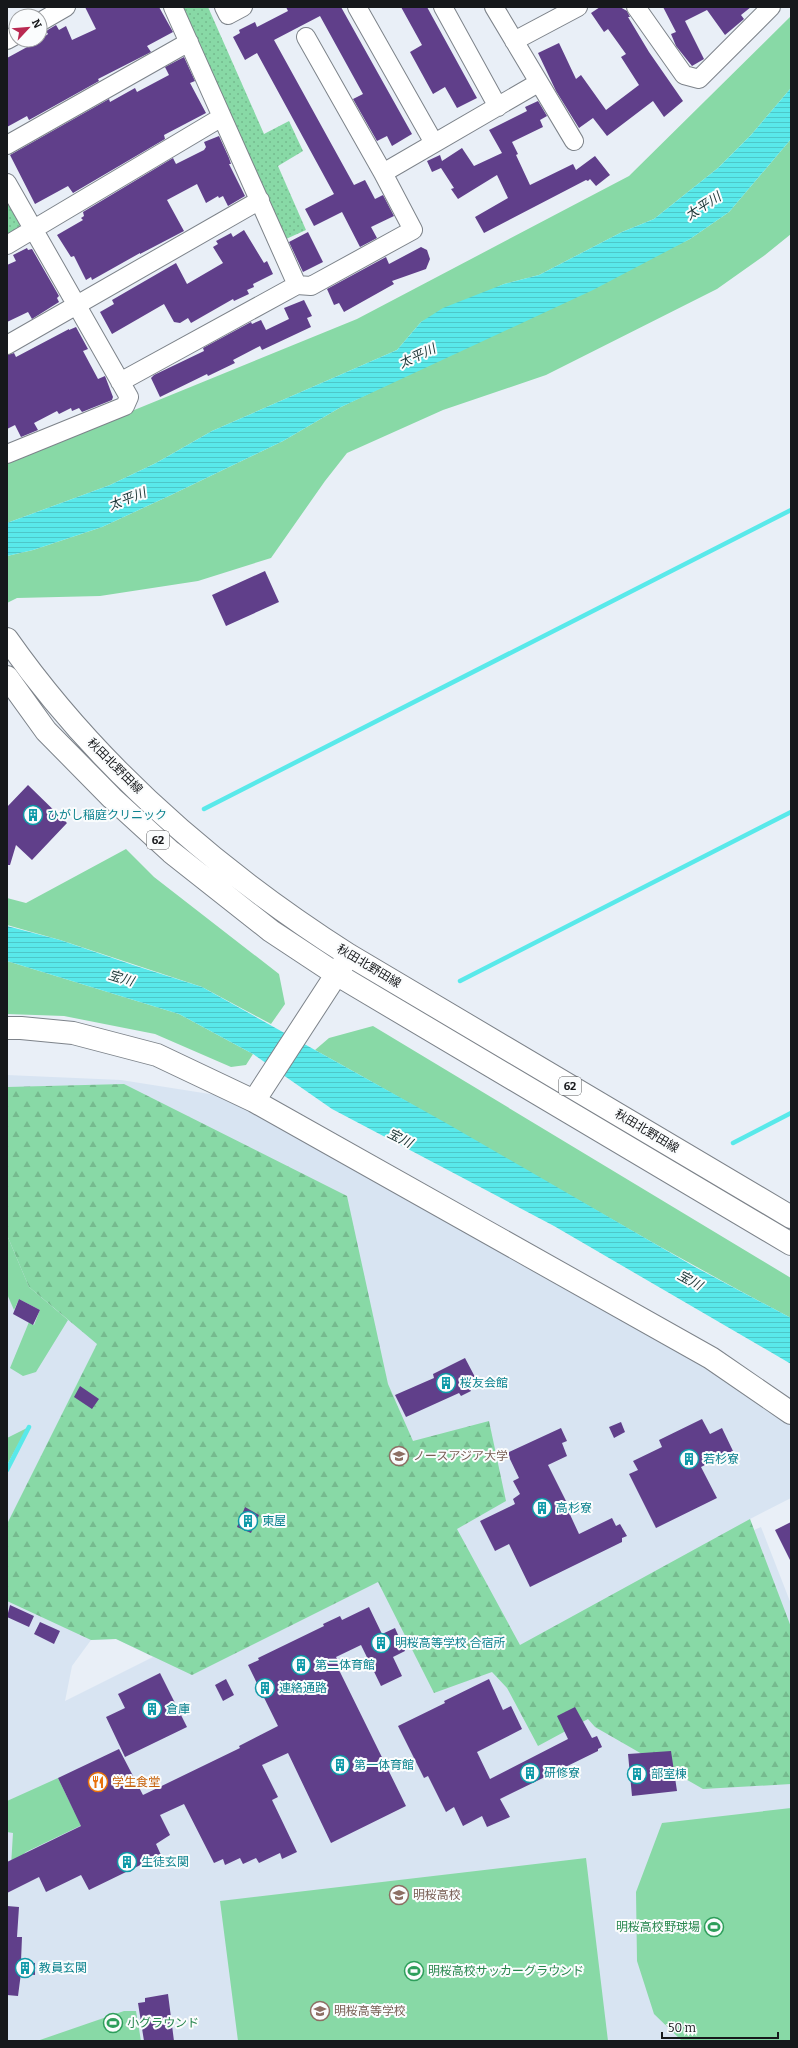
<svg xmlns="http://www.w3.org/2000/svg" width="798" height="2048" viewBox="0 0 798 2048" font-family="Bitter,'Noto Sans JP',serif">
	<defs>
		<pattern id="forest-firs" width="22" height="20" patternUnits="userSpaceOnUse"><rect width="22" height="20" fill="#88d9a6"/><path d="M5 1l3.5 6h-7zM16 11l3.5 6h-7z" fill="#75ba8e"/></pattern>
		<pattern id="park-dots" width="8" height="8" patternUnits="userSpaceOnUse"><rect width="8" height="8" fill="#88d9a6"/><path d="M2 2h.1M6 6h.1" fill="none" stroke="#75ba8e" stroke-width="1.8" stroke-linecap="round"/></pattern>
		<pattern id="water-rules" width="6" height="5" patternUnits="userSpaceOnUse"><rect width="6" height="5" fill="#59e9ea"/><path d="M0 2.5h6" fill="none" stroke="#4dc7c8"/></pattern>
	</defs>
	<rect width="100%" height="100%" fill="#e9eff7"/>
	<path fill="#d8e4f2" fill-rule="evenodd" d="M7,1075L121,1080L254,1101L791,1413V1498L750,1519L754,1530L761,1527L791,1604V2041H7ZM116,1639L153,1657L65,1701L72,1666L91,1640Z"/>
	<path fill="#88d9a6" d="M791,16V88L751,135L718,168L654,219L622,232L539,275L504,284L421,322L397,350L212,431L156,463L110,485L7,523V462L357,319L629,176Z
		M791,139V234L765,255L717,289L546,375L443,410L347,453L325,481L271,558L198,581L100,596L17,598L7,603V556L33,550L102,527L171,495L283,441L341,407L690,239L729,212Z
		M126,849L154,877L279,974L285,1004L271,1024L202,987L60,940L7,925V898L26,903Z
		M7,961L179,1014L253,1054L246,1065L231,1067L155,1034L64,1016L7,1014Z
		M373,1026L791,1278V1318C630,1233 474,1138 315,1050L329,1038Z
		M7,1235L29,1287L68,1320L36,1372L23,1376L10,1368L29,1322L34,1325L40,1310L19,1299L14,1310L7,1294Z
		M27,1428L7,1465V1438Z
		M58,1778L74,1811L132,1801L26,1852L11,1866L13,1833L7,1832V1801Z
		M791,1808V2041H682L654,2014L637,1961L636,1892L662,1823Z
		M586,1858L608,2041H238L220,1901Z
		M124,2011H136L141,2041H37Z"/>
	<path fill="url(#forest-firs)" d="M124,1084L347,1196L388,1384L413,1441L489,1421L506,1501L457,1529L520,1645L750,1519L791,1627V1784L703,1789L595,1727L588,1719L538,1746L507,1688L492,1672L434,1693L378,1582L192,1675L116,1639L91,1640L7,1601V1524L97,1344L29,1287L7,1235V1087Z"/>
	<path fill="url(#park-dots)" d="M183,7H208L264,134L289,121L303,151L278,166L306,230L286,239Z
		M7,183L34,231L7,245Z"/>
	<path fill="url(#water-rules)" d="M791,88V139L729,212L690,239L593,290L341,407L283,441L171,495L102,527L33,550L7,556V523L110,485L156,463L212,431L397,350L421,322L443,308L504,284L539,275L622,232L654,219L718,168L751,135Z
		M7,926L60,940L133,965L202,987L446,1123L695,1267L791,1318V1364L554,1226L332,1109L253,1054L179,1014L7,961Z"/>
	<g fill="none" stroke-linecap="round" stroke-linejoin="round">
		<path stroke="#59e9ea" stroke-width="4.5" d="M204,809L791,510
			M460,981L791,812
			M733,1143L791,1113
			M7,1470L29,1427"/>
	</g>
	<path fill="#603f8a" d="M85,7H159L173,32L147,46L151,52L98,79L99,81L29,120L27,116L7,127V58L40,40L48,34L46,31L56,25L59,30L66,26L72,40L96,29Z
		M286,7H341L412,134L392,146L387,136L377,141L353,99L363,94L320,16L274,40L354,185L365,180L375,199L383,195L394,216L371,227L377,238L360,247L342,212L314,226L305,209L334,194L257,53L245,60L233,37L240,33L239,30L255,22L257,27L288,11Z
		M401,7H427L477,98L457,108L445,87L433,94L410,52L422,45Z
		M600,7H620L627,11L630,17H628L649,52L683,101L664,117L653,101L607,136L593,118L579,128L556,91L538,53L559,43L576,79L581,75L606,110L639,85L621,57L626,54L608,29L604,32L591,13Z
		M663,7H751L741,15L744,19L725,35L707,10L685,21L704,59L692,66L676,46L671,34L676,32Z
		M184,57L195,81L190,83L206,113L164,135L165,139L73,193L68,186L35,204L10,155L109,99L110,102L135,88L137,92L169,75L165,67Z
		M538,101L547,116L540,120L543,127L512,142L518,154L516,155L530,185L573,164L576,170L595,156L610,175L596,186L590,179L588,181L586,180L484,233L475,217L508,198L497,175L458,199L451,189L454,188L441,168L432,172L427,161L440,155L442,161L462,148L474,166L502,153L489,130L527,111L525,107Z
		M219,136L229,158L231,164H229L245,196L228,206L223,196L219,198L218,196L206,203L197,184L167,200L184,231L140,254V253L92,280L91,277L86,280L74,256L71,257L57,235L83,220L81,218L84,216L83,212L173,158L176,164L204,150L206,147L204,142Z
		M244,230L264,263L267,261L273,274L253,284L254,287L247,290L249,294L234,301L233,299L191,323L188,318L180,323L174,322L164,304L112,334L100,312L114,304L112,300L176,263L187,284L223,263L213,247L218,244L216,241L231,233L233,237Z
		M308,232L323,262L303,272L289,242Z
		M421,247L427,250L430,259L426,269L392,281L394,284L344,312L339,303L334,305L327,289L386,257L389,264Z
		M27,248L28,250L32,249L59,296L57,298L59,302L32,319L28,312L7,322V265L16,261L13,255Z
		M304,300L312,316L307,318L311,327L262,350L260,346L233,360L235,363L208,376L207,374L160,397L151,378L154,375L204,351L203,348L251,322L252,324L261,320L266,330L289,319L284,308Z
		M76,327L88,349L83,351L98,379L105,376L113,397L112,400L82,412L79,408L72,411L71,408L59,414L57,411L34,423L38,430L21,437L15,425L7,429V355L14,353L16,357L69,329V330Z
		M265,571L279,602L226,626L212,595Z
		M28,785L67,823L32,860L16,845L10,865H7V807Z
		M19,1299L40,1310L33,1325L13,1314Z
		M465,1358L475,1377L468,1381L471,1391L461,1396L459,1393L406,1417L395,1395L434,1378L433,1374Z
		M80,1386L99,1399L92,1409L74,1397Z
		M702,1419L710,1434L722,1428L733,1451L701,1467L717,1498L656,1528L629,1474L638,1470L633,1461L662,1447L659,1440Z
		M621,1422L625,1432L614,1438L609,1427Z
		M561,1428L567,1441L562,1443L567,1456L548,1465L569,1507L567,1508L579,1534L612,1518L616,1526L620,1524L627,1536L622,1538V1542L530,1587L509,1544L495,1551L480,1521L515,1504L513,1499L520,1494L513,1481L519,1478L507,1453Z
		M245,1507L259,1515L251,1533L237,1527Z
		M791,1522V1562L775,1530Z
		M10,1605L34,1616L29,1627L7,1617Z
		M369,1607L382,1634L395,1628L405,1651L393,1657L402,1676L381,1686L361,1645L336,1657L343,1670L340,1672L406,1806L331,1843L288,1753L262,1765L278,1797L272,1800L297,1852L282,1859L280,1853L259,1863L256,1858L243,1864L240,1858L225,1865L223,1859L214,1863L184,1804L160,1815L170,1835L156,1844L161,1855L89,1890L81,1875L46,1892L39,1877L7,1893V1862L81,1826L58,1778L119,1749L143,1795L240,1748L239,1746L278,1726L248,1665L259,1660L258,1658L324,1626L323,1624L340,1616L342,1620Z
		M40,1622L60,1631L54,1644L34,1634Z
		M160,1673L187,1727L125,1757L106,1717L125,1708L118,1694Z
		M226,1679L234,1695L223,1701L215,1685Z
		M489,1679L503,1710L511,1706L522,1729L477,1752L490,1779L568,1739L557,1716L575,1707L592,1738L597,1736L602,1747L598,1749V1751L500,1799L510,1817L487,1827L482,1816L463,1826L454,1807L446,1812L428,1776L424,1778L398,1726L445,1703L444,1701Z
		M671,1751L677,1791L632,1796L628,1754Z
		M7,1906L19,1907L17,1937H22L21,1961L35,1963V1975L21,1973L18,1996L7,1995Z
		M168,1994L174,2041H144L138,2003L145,2002V1998Z"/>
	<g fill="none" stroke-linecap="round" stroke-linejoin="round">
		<defs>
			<path id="minor" d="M173,7L297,285L311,286L413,230L383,173L538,83
				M224,7L228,15L243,7
				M357,7L434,143
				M443,7L498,107
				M494,7L574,141
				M636,7L684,75L699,79L771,7
				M40,22L66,7
				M306,37L383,173
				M7,40L16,35
				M514,41L578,7
				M7,145L189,42
				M7,183L129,397L125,406L7,454
				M7,245L222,117
				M7,345L260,200
				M120,382L297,285"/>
			<path id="tertiary" d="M7,1028H21L73,1033L157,1055L254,1101L711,1358L791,1413
				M254,1101L347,958"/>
			<path id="primary" d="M7,639C97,767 219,872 349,955L791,1217
				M7,677L46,731L112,798L171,852L271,931L336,974L791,1244"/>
		</defs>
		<use href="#minor" stroke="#7d838a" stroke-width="20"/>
		<use href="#tertiary" stroke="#7d838a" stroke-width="24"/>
		<use href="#primary" stroke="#7d838a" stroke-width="24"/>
		<use href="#minor" stroke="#fff" stroke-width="18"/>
		<use href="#tertiary" stroke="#fff" stroke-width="22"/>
		<use href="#primary" stroke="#fff" stroke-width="22"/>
	</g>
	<defs>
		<symbol id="building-ring" viewBox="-11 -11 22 22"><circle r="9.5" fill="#fafcfd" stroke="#0f9aa8" stroke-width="1.5"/><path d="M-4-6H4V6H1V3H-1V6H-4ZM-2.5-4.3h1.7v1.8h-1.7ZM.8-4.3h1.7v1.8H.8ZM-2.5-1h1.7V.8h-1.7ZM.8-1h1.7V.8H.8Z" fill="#0f9aa8"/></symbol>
		<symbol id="university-ring" viewBox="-11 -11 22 22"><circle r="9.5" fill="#fafcfd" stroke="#8d6e63" stroke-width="1.5"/><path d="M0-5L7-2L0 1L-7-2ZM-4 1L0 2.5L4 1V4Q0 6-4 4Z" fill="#8d6e63"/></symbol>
		<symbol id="restaurant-ring" viewBox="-11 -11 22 22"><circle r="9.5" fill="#fafcfd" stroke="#e8710a" stroke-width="1.5"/><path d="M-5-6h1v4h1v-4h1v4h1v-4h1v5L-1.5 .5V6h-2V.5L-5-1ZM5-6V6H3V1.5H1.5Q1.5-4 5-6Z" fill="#e8710a"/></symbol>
		<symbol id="school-ring" viewBox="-11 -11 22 22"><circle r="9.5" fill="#fafcfd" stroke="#8d6e63" stroke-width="1.5"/><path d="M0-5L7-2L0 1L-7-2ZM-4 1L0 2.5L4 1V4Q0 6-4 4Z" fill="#8d6e63"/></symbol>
		<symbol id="stadium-ring" viewBox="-11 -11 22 22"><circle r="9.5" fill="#fafcfd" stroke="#2e9e5b" stroke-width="1.5"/><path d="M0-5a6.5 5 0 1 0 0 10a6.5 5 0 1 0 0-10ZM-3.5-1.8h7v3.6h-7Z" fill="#2e9e5b"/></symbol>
	</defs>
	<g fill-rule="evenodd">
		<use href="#building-ring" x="22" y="804" width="22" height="22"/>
		<use href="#building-ring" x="435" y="1372" width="22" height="22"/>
		<use href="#university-ring" x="388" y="1445" width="22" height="22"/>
		<use href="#building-ring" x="678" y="1448" width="22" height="22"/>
		<use href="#building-ring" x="531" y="1497" width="22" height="22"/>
		<use href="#building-ring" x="237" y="1510" width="22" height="22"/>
		<use href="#building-ring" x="370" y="1632" width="22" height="22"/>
		<use href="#building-ring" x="290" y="1654" width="22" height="22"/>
		<use href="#building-ring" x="254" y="1677" width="22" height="22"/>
		<use href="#building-ring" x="141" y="1698" width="22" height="22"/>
		<use href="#building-ring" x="329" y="1754" width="22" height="22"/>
		<use href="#building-ring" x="519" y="1762" width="22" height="22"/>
		<use href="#building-ring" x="626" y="1763" width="22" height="22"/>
		<use href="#restaurant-ring" x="87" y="1771" width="22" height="22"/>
		<use href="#building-ring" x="116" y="1851" width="22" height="22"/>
		<use href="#school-ring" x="388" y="1884" width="22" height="22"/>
		<use href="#stadium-ring" x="703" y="1916" width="22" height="22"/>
		<use href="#building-ring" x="14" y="1957" width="22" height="22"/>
		<use href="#stadium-ring" x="403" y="1960" width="22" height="22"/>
		<use href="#school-ring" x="309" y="2000" width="22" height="22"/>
		<use href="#stadium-ring" x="102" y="2012" width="22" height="22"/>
	</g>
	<g text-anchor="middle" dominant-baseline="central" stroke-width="4" stroke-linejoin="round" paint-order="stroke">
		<g fill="#fafcfd" stroke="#5a5c5f" stroke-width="1">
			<rect x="147" y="831" width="22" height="18" rx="3"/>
			<rect x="559" y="1077" width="22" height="18" rx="3"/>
		</g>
		<g font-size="11" font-weight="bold" fill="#16181b">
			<text x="158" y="840">62</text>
			<text x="570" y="1086">62</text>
		</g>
		<g font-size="12" fill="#16181b" stroke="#fafcfd">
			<text transform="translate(115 766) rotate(45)">秋田北野田線</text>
			<text transform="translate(369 966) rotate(31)">秋田北野田線</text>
			<text transform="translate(647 1131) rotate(31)">秋田北野田線</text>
		</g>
		<g font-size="12" fill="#0d838f" stroke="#fafcfd" text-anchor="start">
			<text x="47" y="815">ひがし稲庭クリニック</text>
			<text x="460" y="1383">桜友会館</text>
			<text x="703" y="1459">若杉寮</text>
			<text x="556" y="1508">高杉寮</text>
			<text x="262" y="1521">東屋</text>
			<text x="395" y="1643">明桜高等学校 合宿所</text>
			<text x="315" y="1665">第二体育館</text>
			<text x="279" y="1688">連絡通路</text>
			<text x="166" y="1709">倉庫</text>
			<text x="354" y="1765">第一体育館</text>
			<text x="544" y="1773">研修寮</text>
			<text x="651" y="1774">部室棟</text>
			<text x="141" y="1862">生徒玄関</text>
			<text x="39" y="1968">教員玄関</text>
		</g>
		<g font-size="12" fill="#785e54" stroke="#fafcfd" text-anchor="start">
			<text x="413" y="1456">ノースアジア大学</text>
			<text x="413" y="1895">明桜高校</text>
			<text x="334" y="2011">明桜高等学校</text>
		</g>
		<g font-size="12" fill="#c56008" stroke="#fafcfd" text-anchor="start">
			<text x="112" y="1782">学生食堂</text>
		</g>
		<g font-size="12" fill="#27864d" stroke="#fafcfd" text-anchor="start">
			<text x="700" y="1927" text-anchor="end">明桜高校野球場</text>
			<text x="428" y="1971">明桜高校サッカーグラウンド</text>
			<text x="127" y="2023">小グラウンド</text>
		</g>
		<g font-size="13" font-style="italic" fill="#203939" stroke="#fafcfd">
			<text transform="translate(703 206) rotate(-33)">太平川</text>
			<text transform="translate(417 356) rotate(-25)">太平川</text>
			<text transform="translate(127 499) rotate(-21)">太平川</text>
			<text transform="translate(121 978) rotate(17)">宝川</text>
			<text transform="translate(400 1138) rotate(27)">宝川</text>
			<text transform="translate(690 1280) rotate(29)">宝川</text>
		</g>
	</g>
	<rect width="798" height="2048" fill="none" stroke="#16181b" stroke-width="16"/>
	<g transform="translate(28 28) rotate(64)"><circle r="19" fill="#fafcfd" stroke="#9fa1a3"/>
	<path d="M0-3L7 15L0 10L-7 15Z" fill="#b92951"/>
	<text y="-6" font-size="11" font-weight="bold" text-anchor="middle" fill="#16181b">N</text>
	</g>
	<path d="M662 2032v6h116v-6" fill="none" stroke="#16181b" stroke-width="2"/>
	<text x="668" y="2032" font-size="12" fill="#16181b" stroke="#fafcfd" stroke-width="3" paint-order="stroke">50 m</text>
</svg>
